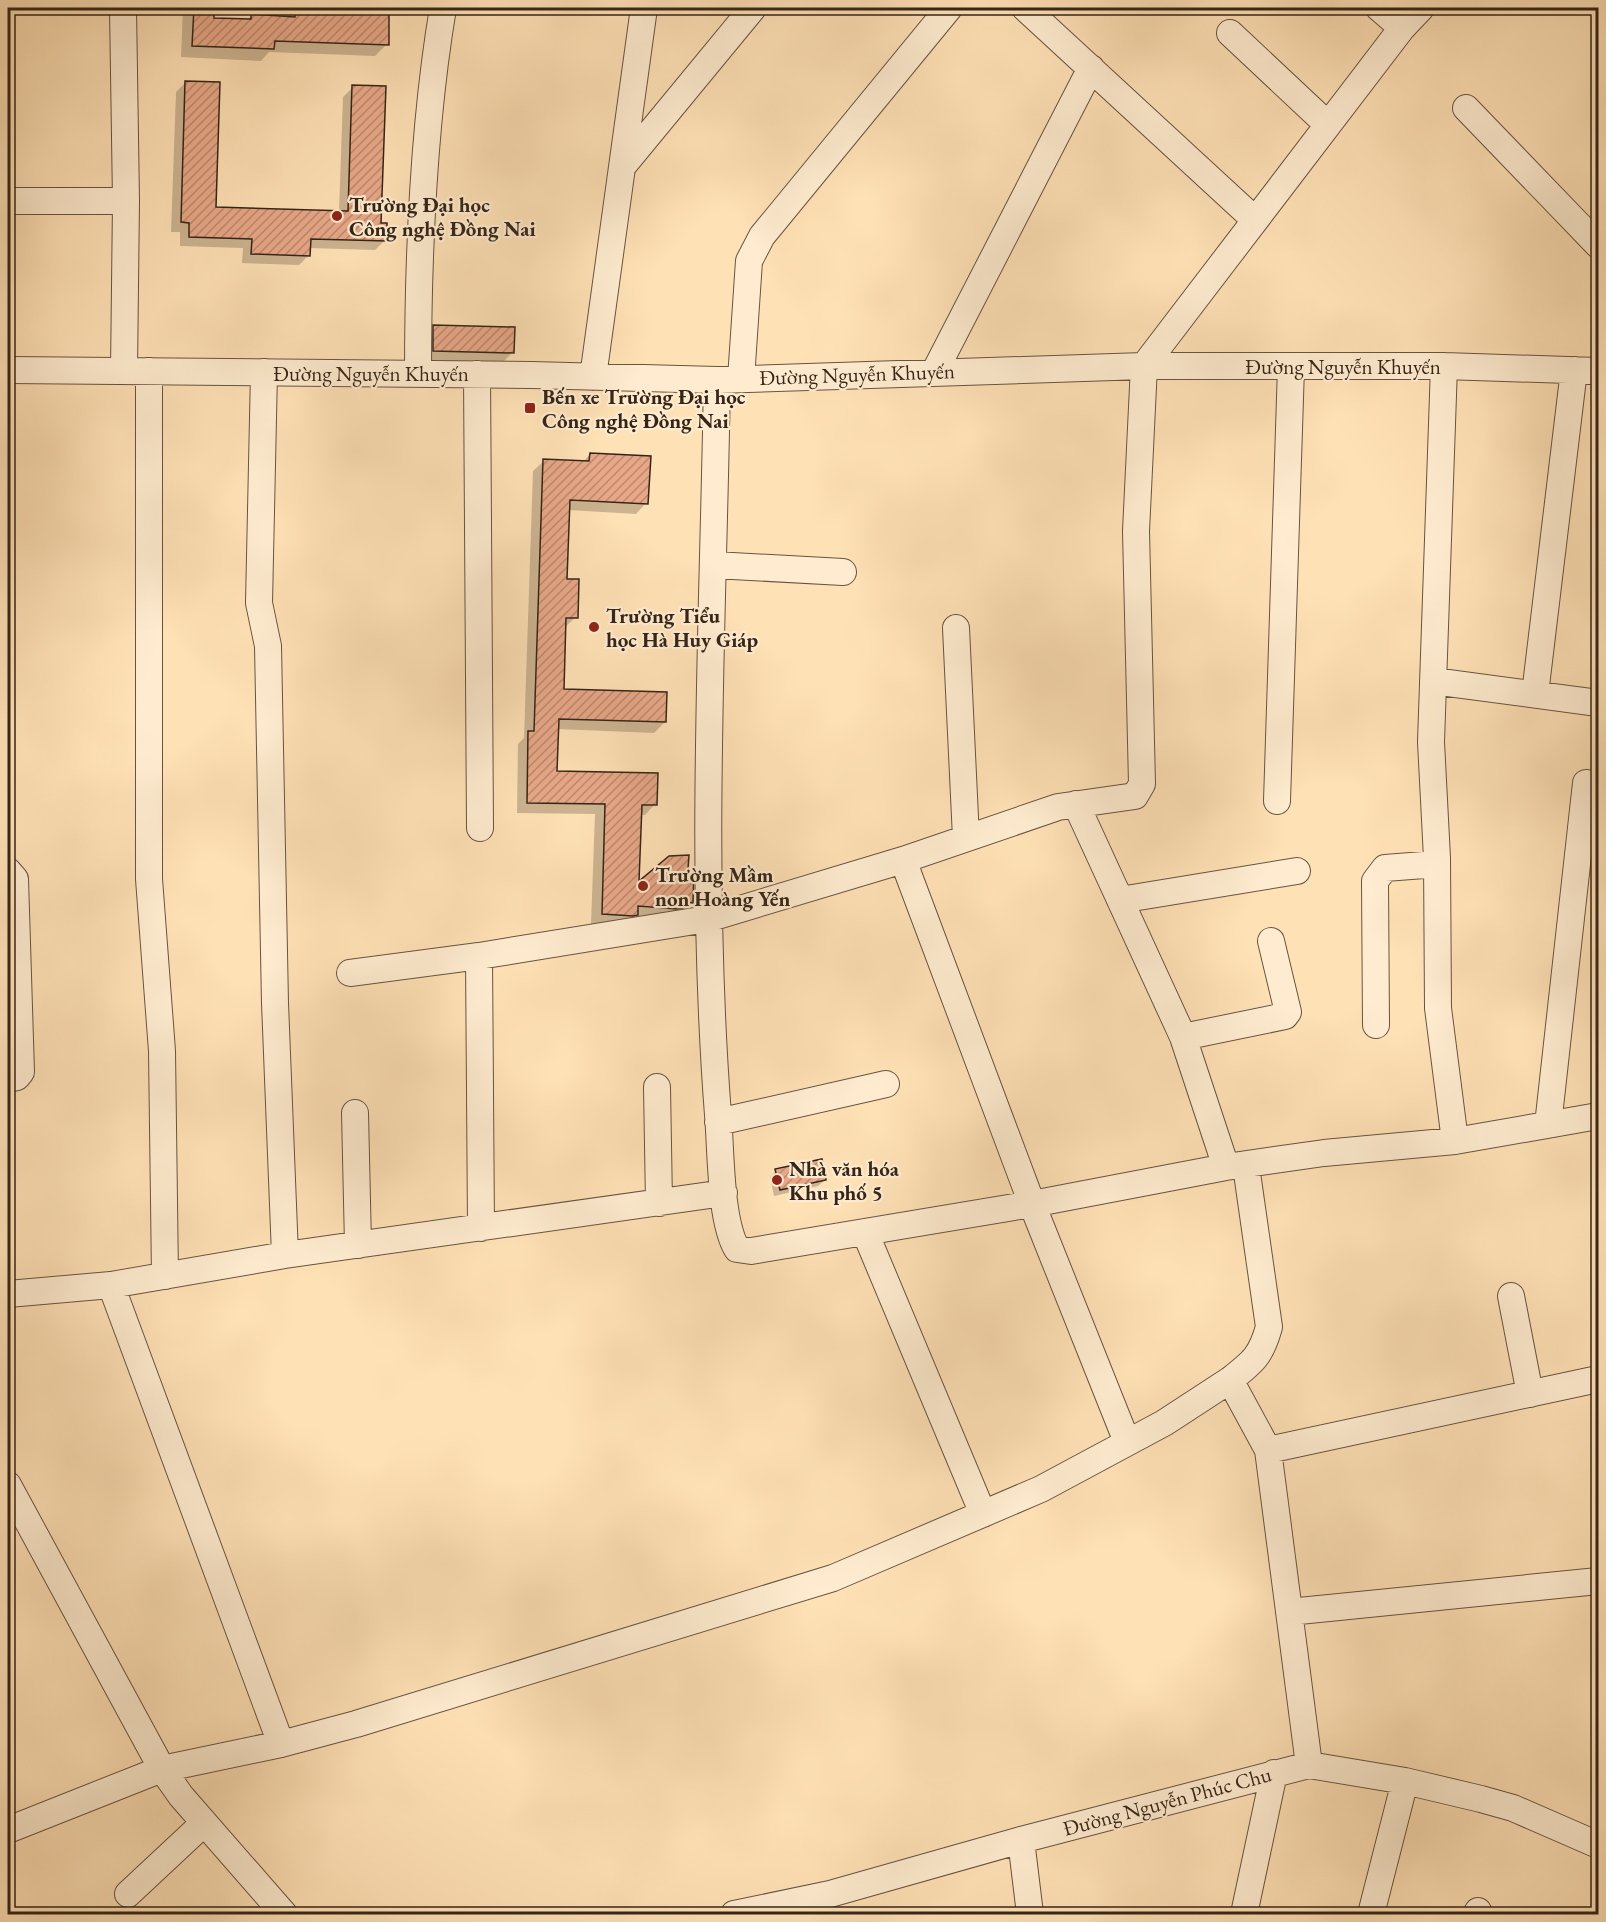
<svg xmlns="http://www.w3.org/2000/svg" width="1606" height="1922" viewBox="0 0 1606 1922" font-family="'EB Garamond',serif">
	<defs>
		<pattern id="building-hatch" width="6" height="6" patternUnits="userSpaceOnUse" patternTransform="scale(1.5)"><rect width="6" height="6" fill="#e8a888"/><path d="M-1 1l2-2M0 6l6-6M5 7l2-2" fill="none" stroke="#bd896e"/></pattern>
	</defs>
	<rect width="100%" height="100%" fill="#ffe1b6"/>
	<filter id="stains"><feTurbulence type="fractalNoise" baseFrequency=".00333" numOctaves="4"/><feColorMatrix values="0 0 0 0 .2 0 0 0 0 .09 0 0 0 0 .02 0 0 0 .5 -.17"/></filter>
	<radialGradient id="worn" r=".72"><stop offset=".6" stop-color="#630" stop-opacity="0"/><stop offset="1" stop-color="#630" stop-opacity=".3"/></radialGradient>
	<path fill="#0003" d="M183,8H213L212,20L246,21L251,16L284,18L285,8H388L387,44L375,56L269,52L261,61L181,57Z
		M186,82L215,208L339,212L343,97L353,87L385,240L375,250L309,248V255L299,265L242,263L243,248L180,246V232H171L176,92Z
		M434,327L512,353L502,363L424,360V336Z
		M590,454L646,503L636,514L568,510L566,580L576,617L564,628L562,691L665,722L654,733L557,729L556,773L655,804L645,815H640L638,885L665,859L687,857L691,903L681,913L665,919L634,917L626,925L591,924L595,814L517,813L518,744L524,738L533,471L544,461L583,462Z
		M776,1171L825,1180L818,1186L774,1196L770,1177Z"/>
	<path fill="url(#building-hatch)" stroke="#342518" stroke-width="1.5" d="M194,8H214V18L251,19V14L295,17L296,8H389V45L275,41L274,49L192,46Z
		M185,81L220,82L216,207L348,211L352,85L386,86L381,223H387V241L311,239L310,256L251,254L252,239L189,237V223L181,222Z
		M433,325L515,327L514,353L433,351Z
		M590,453L651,456L648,504L570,500L567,579H579L578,618H566L564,689L667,692L666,722L559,719L557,771L658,773L657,805H642L639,881L669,856L689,855L688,869H694L693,903L684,902L683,908L677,909L638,906V915L633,916L602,914L605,804L527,803L528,731H534L543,459L589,461Z
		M822,1159L826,1180L780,1190L775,1169Z"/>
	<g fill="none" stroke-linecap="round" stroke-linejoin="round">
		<defs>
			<path id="minor" d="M123,8L126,201L124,371
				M1025,8L1255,220
				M1379,8L1402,28
				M1230,33L1328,125
				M1466,108L1598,245
				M622,167L753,8
				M8,201H126
				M1444,366L1431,742L1437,858L1438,1008L1455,1141
				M8,370L532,375L717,380L1144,366H1444L1598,371
				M149,371V879L162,1051L165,1276
				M935,371L1091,68
				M264,372L259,603L268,646L275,1003L285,1255
				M418,374C418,252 423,127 443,8
				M477,374L480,828
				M593,377L644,8
				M741,379L749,261L762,236L949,8
				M717,380C713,625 699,870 718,1115C721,1150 720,1221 737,1249L751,1251L1032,1204L1226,1167L1324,1153L1455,1141L1598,1116
				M714,565L843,572
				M956,628L966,838
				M1433,681L1598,703
				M1535,694L1574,370
				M1277,801L1291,367
				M1076,804L1183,1037L1226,1167
				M903,860L1032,1204L1127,1442
				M8,871L15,879L21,1072L17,1077L8,1079
				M1120,900L1297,871
				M479,956L481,1228
				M350,973L479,956L707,919L903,860L1058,807L1135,796L1142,784L1136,531L1144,366L1402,28L1421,8
				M1376,1025L1375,881L1385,868L1437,864
				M1183,1037L1285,1016L1288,1012L1271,941
				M657,1087L659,1203
				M355,1113L358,1245
				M718,1122L886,1084
				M1548,1125L1586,783
				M865,1232L983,1514
				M111,1285L281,1744
				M8,1294L111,1285L285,1255L724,1193
				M1511,1296L1530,1394
				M1230,1380C1253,1362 1261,1356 1269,1327L1246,1166
				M1268,1450L1309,1765
				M8,1485L162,1769L181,1796L284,1914
				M1289,1612L1598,1581
				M8,1830L162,1769L281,1744L356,1724L833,1578L1041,1489L1164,1423L1230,1380L1268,1450L1598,1379
				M1021,1840L1030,1914
				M128,1894L204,1823
				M734,1914L830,1894L1021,1840L1309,1765L1405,1781L1481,1799L1513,1808L1598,1845
				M1244,1914L1274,1773
				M1371,1914L1405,1781
				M1478,1914V1911"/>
		</defs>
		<use href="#minor" stroke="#675440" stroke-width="28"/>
		<use href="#minor" stroke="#ffecd0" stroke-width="26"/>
	</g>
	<g fill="#8f2418" stroke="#ffecd0" stroke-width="2">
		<circle cx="337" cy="216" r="6"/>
		<rect x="524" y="402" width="12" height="12" rx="3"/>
		<circle cx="594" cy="627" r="6"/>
		<circle cx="643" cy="886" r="6"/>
		<circle cx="777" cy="1180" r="6"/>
	</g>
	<g text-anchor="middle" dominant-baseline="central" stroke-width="4.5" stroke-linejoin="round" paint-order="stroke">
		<g font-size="21" font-weight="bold" fill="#342518" stroke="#ffecd0" text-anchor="start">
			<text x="349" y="204">Trường Đại học<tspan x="349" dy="24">Công nghệ Đồng Nai</tspan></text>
			<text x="542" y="396">Bến xe Trường Đại học<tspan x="542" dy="24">Công nghệ Đồng Nai</tspan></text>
			<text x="606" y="615">Trường Tiểu<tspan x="606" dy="24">học Hà Huy Giáp</tspan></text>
			<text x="655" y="874">Trường Mầm<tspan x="655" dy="24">non Hoàng Yến</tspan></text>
			<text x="789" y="1168">Nhà văn hóa<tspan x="789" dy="24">Khu phố 5</tspan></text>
		</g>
		<g font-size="21" fill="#342518" stroke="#ffecd0">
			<text x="1343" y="366">Đường Nguyễn Khuyến</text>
			<text x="371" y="373">Đường Nguyễn Khuyến</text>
			<text transform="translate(857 374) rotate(-2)">Đường Nguyễn Khuyến</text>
			<text transform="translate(1167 1801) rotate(-15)">Đường Nguyễn Phúc Chu</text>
		</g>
	</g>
	<rect width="1606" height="1922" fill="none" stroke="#ffe1b6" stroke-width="30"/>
	<rect x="9" y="9" width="1588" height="1904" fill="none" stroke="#342518" stroke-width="3"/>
	<rect x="15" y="15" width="1576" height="1892" fill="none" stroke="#342518" stroke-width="1.5"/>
	<rect width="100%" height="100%" filter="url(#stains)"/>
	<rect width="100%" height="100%" fill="url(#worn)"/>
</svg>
